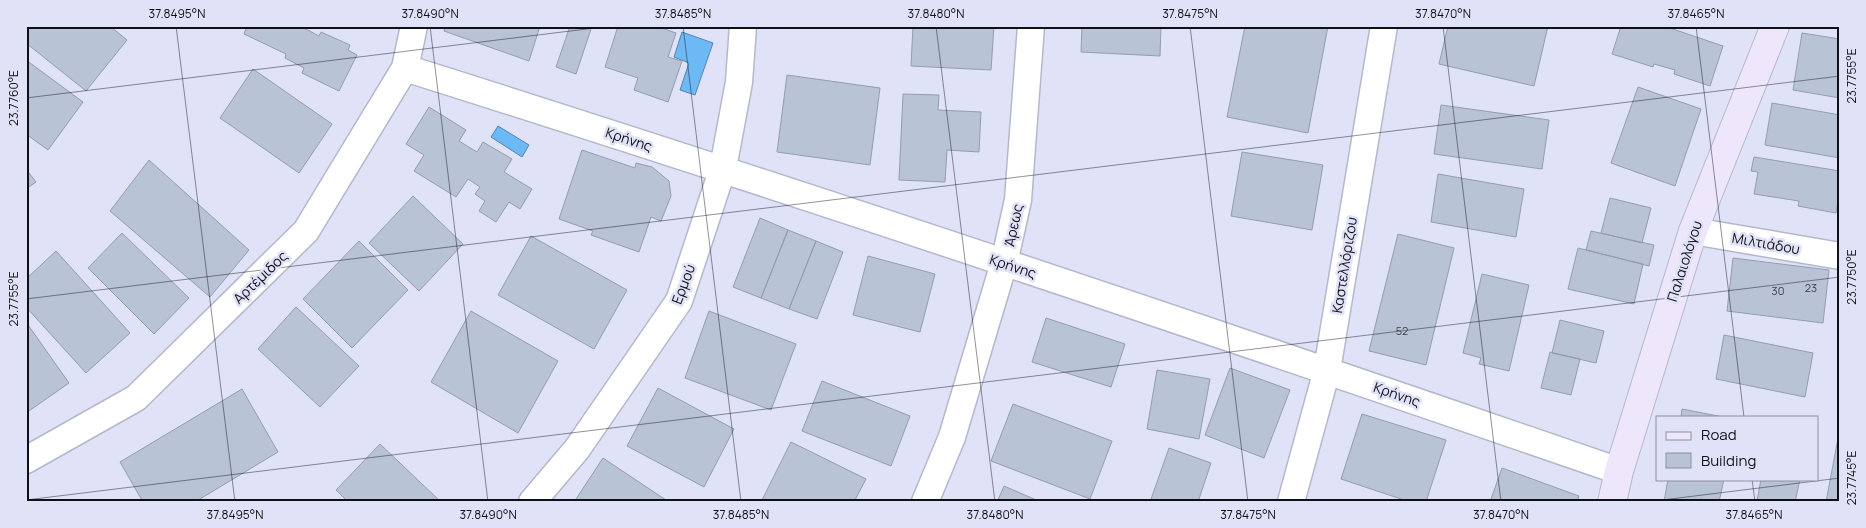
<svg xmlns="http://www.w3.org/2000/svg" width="1866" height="528" viewBox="0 0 1866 528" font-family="Manrope,sans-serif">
	<rect width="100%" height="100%" fill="#e0e2f8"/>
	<path fill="#6db9f5" stroke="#5186b2" d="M682,32L713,43L695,95L680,90L689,63L674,57Z
		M498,126L529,145L522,157L491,137Z"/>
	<path fill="#b8c3d6" stroke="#939db0" d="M26,26H110L127,40L86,91L26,43Z
		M247,26H305L304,28L319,36L321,32L350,45L348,50L357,55L339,91L302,73L304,68L285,58L286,54L244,34Z
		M446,26H540L529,61L444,31Z
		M570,26H592L576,74L556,67Z
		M618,26H656L676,33L668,57L682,61L668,102L634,90L638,78L605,67Z
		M913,26H994L991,70L911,66Z
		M1082,26H1161L1160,56L1081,52Z
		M1245,26H1328L1308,133L1227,117Z
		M1448,26H1548L1534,86L1439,64Z
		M1621,26H1664L1723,46L1710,86L1674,74L1675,70L1654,64L1653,67L1612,54Z
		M1802,33L1840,39V98L1793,90Z
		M26,60L83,102L48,150L26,134Z
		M253,69L332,124L299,173L220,118Z
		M787,75L880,88L870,165L777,152Z
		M1638,87L1701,109L1675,186L1611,163Z
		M903,94L939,95L938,110L981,112L979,152L947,150L945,182L899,180Z
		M1772,103L1840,115V158L1765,145Z
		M1441,105L1549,120L1542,169L1434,154Z
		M429,107L466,130L459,141L477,152L483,142L512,159L504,172L532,189L520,209L509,202L496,222L479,211L485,201L475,194L480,187L468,179L456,197L414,171L424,155L406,144Z
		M582,150L635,168L636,163L652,167L669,181L671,196L661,221L651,217L639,252L591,235L593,231L559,219Z
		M1242,152L1323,165L1312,230L1231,216Z
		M1754,157L1840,171V189L1836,213L1798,206L1799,201L1754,194L1758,172L1751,171Z
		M149,160L249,250L210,297L110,211Z
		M26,169L36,182L26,189Z
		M1438,174L1524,189L1516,237L1431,222Z
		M413,196L463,244L419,291L369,243Z
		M1610,198L1651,208L1642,243L1601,233Z
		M760,218L788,230L761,298L733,287Z
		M788,230L816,241L789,309L761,298Z
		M1591,231L1654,245L1649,266L1586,250Z
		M122,233L189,298L154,334L88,268Z
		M1398,234L1454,248L1426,365L1369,351Z
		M531,236L627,290L594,349L498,295Z
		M359,241L408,290L352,348L303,299Z
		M816,241L843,252L817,319L789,309Z
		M1578,248L1643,264L1634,304L1568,289Z
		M56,251L130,333L86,373L26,307V279Z
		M868,256L935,274L920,332L853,315Z
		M1733,258L1829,270L1823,323L1727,311Z
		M1482,274L1529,285L1509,371L1479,364L1481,358L1463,353Z
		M296,307L359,366L320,407L258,349Z
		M471,311L558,361L518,433L431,382Z
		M709,311L796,344L771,410L685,378Z
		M1046,318L1125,344L1111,387L1032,362Z
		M1560,320L1604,331L1596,363L1552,353Z
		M26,322L69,383L26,413Z
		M1724,335L1813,353L1805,397L1716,379Z
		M1550,352L1580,359L1571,395L1541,388Z
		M1230,368L1290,390L1264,458L1205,435Z
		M1157,370L1210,379L1199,439L1147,429Z
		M822,381L910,416L891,466L802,431Z
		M658,388L734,429L704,487L627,446Z
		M242,389L278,452L195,502H143L120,462Z
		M1013,404L1112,441L1090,499L991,461Z
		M1682,409L1723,417H1681Z
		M1362,414L1446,440L1426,502H1410L1341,479Z
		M1839,433L1840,502H1826Z
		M791,442L866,479L854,502H761Z
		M380,444L441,502H348L336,490Z
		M1169,448L1211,463L1198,502H1150Z
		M603,458L669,502H574Z
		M1502,468L1579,496L1577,502H1490Z
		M1668,479H1724L1719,502H1664Z
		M1761,479H1800L1795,502L1757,501Z
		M1004,486L1041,502H997Z"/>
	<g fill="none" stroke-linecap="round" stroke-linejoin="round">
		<defs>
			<path id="street" d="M405,68C812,196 1216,332 1619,471
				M1693,231L1840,256
				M26,460L136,398L306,231L405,68L414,26
				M532,502L577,449L679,301L723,168L739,82L743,26
				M925,502L952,437L1004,263L1018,200L1031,26
				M1291,502L1327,370L1384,26"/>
			<path id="secondary" d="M1612,502L1619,471L1693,231L1775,26"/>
		</defs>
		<use href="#street" stroke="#b5b7cb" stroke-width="29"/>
		<use href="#secondary" stroke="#b5b7cb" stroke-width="30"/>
		<use href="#street" stroke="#fff" stroke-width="26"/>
		<use href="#secondary" stroke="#eee7fc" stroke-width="28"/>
	</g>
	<path fill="none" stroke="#101017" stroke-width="1" stroke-opacity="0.45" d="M176,26L235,502M430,26L488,502M683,26L741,502M936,26L995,502M1190,26L1248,502M1443,26L1501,502M1696,26L1744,417M26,98L611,26M26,299L1840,76M1752,479L1755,502M26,500L1840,277M1646,502L1840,478"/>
	<g text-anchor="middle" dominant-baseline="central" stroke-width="5" stroke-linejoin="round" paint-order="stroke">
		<g font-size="11" fill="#3a3d47">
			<text x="1811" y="287">23</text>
			<text x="1778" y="290">30</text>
			<text x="1402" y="330">52</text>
		</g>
		<g font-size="14" fill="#101017" stroke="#e0e2f8">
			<text transform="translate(629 139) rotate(18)">Κρήνης</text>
			<text transform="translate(1013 225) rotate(-78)">Άρεως</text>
			<text transform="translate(1766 243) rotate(10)">Μιλτιάδου</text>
			<text transform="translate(1684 261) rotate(-72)">Παλαιολόγου</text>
			<text transform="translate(1344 265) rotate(-81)">Καστελλόριζου</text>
			<text transform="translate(1013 266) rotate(18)">Κρήνης</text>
			<text transform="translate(260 277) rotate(-44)">Αρτέμιδος</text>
			<text transform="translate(683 284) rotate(-69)">Ερμού</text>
			<text transform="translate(1397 394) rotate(19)">Κρήνης</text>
		</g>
	</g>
	<rect width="1866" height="528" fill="none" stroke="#e0e2f8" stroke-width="55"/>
	<rect x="1656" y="416" width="162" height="65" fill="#e0e2f8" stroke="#8d8e9e"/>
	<rect x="1666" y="432" width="25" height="8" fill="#eee7fc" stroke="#8d8e9e"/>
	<text x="1701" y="440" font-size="15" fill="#101017">Road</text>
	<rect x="1666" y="453" width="25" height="15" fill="#b8c3d6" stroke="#8d8e9e"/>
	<text x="1701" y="466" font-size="15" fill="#101017">Building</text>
	<rect x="28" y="28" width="1810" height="472" fill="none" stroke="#101017" stroke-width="2"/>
	<g font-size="12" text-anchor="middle" fill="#101017">
		<text x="177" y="18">37.8495°N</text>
		<text x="430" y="18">37.8490°N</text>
		<text x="683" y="18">37.8485°N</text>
		<text x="936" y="18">37.8480°N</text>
		<text x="1190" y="18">37.8475°N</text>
		<text x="1443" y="18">37.8470°N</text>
		<text x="1696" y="18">37.8465°N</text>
		<text transform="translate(1852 76) rotate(-90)" y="4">23.7755°E</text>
		<text transform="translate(14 98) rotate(-90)" y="4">23.7760°E</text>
		<text transform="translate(1852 277) rotate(-90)" y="4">23.7750°E</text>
		<text transform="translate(14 299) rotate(-90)" y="4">23.7755°E</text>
		<text transform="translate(1852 478) rotate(-90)" y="4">23.7745°E</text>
		<text x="235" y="519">37.8495°N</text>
		<text x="488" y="519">37.8490°N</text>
		<text x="741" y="519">37.8485°N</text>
		<text x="995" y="519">37.8480°N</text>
		<text x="1248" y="519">37.8475°N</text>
		<text x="1501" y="519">37.8470°N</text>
		<text x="1754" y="519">37.8465°N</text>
	</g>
</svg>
